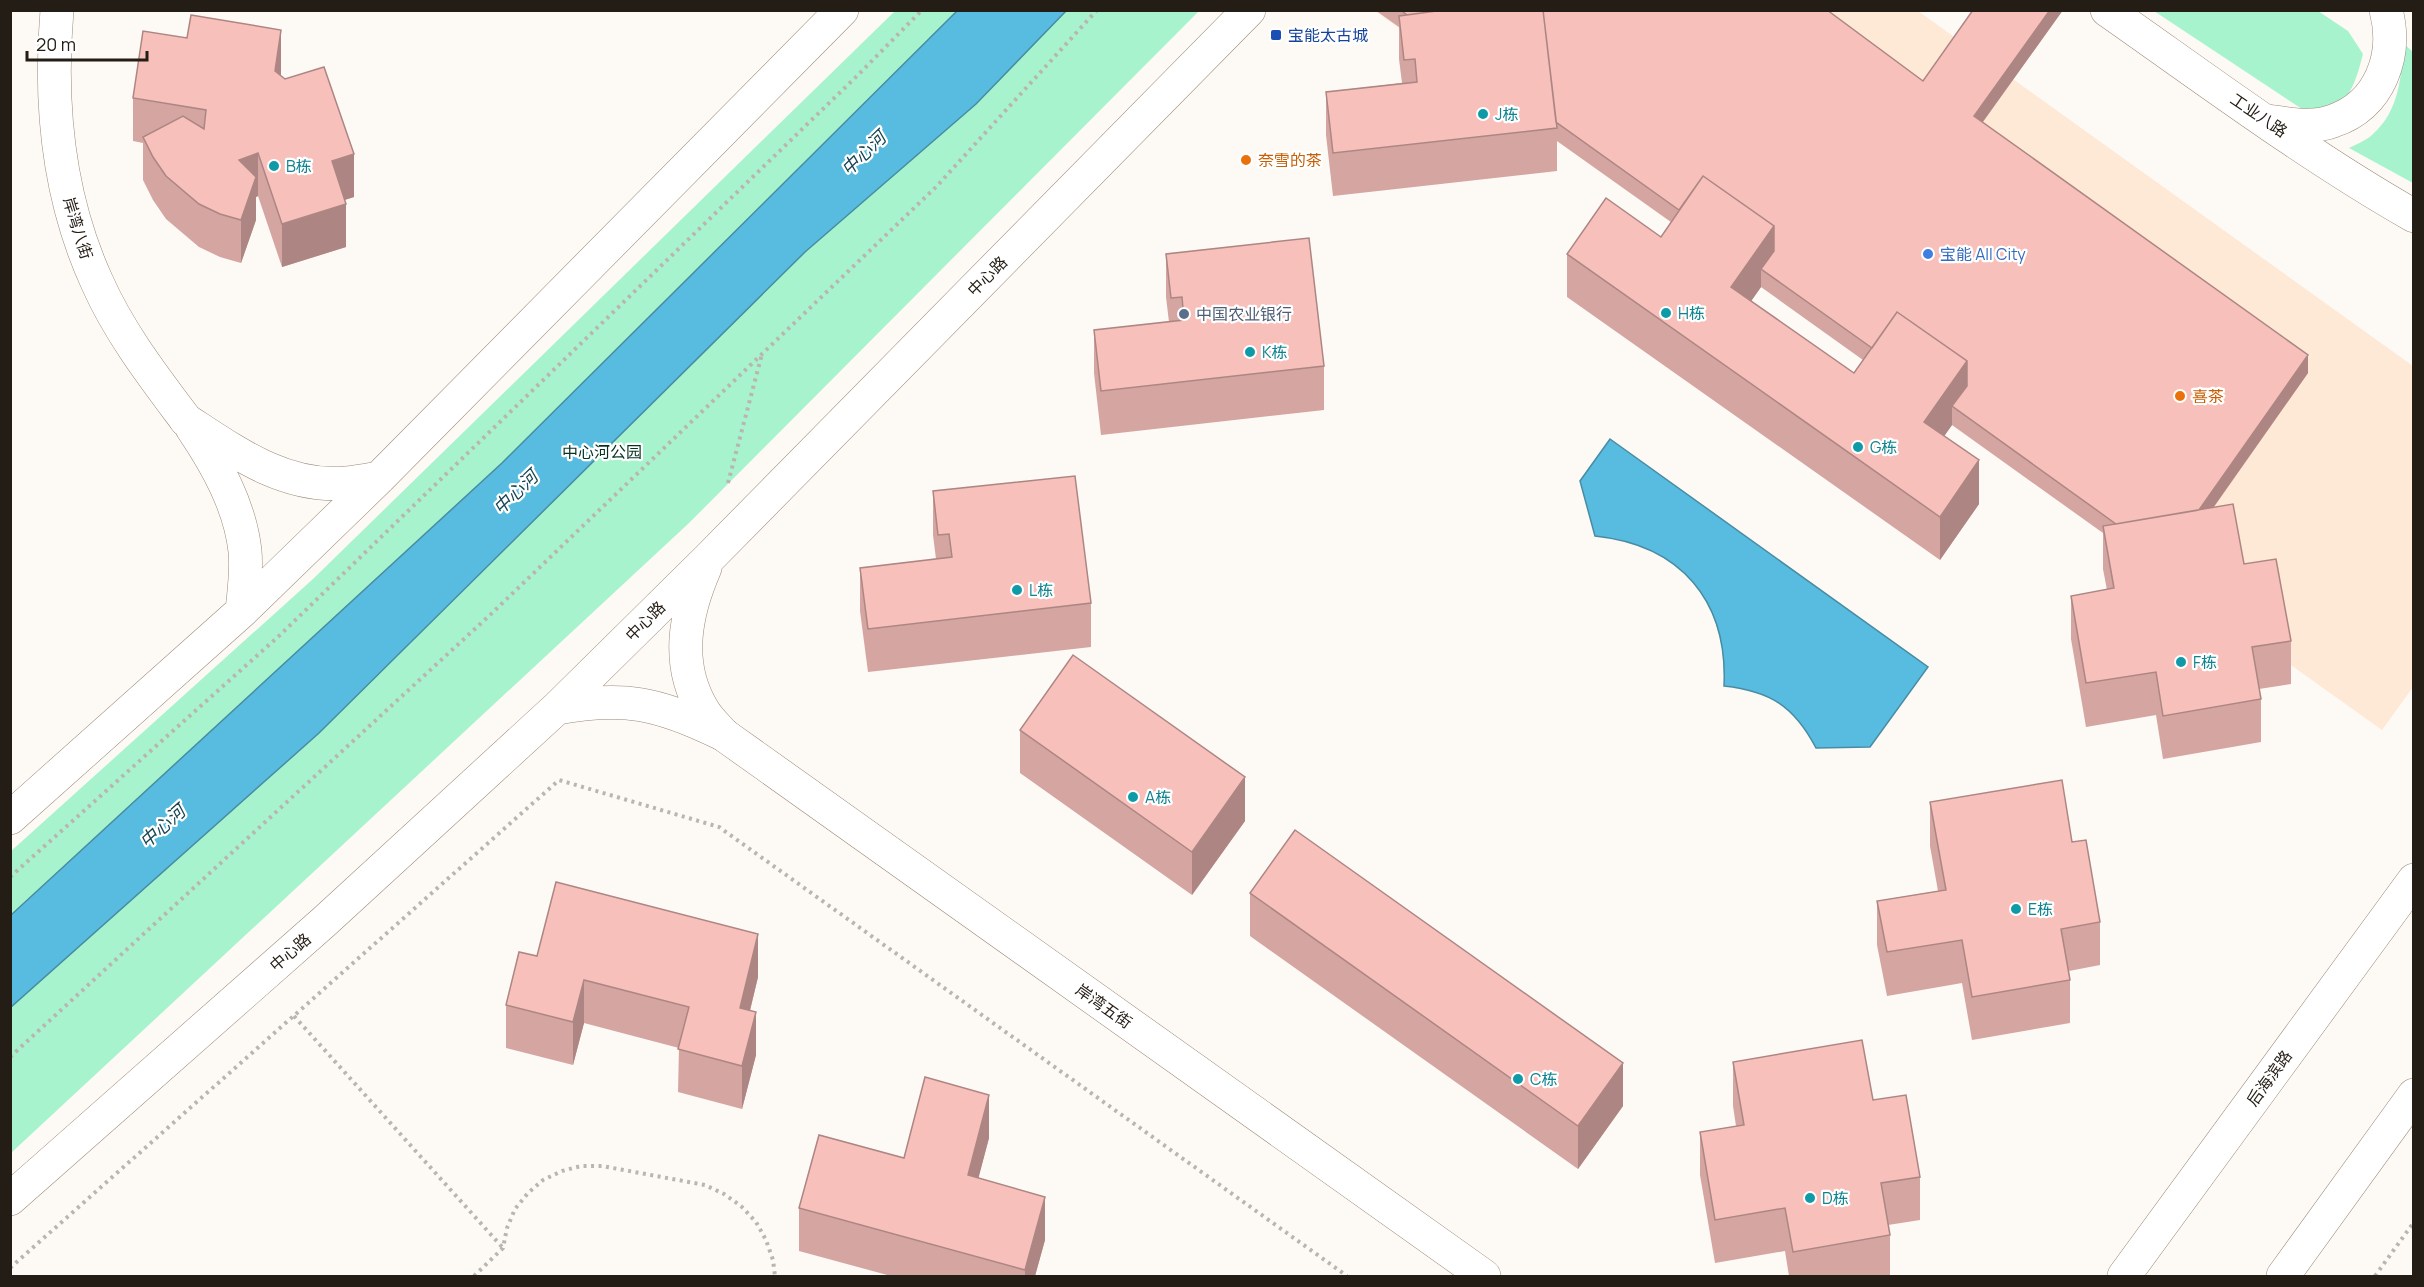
<svg xmlns="http://www.w3.org/2000/svg" width="2424" height="1287" viewBox="0 0 2424 1287" font-family="Manrope,'Noto Sans SC',sans-serif">
	<rect width="100%" height="100%" fill="#fdf9f5"/>
	<path fill="#fde9d5" d="M1375,11H1918L2413,366V687L2382,730Z"/>
	<path fill="#a6f3cd" d="M895,11H1199L689,523L11,1153L10,852L313,579Z
		M2154,11H2318L2348,31L2363,54C2357,76 2352,100 2329,110C2323,113 2312,111 2305,111Z
		M2403,43L2413,52V183L2349,148C2357,144 2367,140 2373,134C2399,111 2402,76 2403,43Z"/>
	<path fill="#57bcdf" stroke="#488ca3" stroke-width="1.5" d="M957,11H1066L976,104L805,252L319,733L11,1007V915L502,463Z
		M1610,439L1928,667L1870,747L1816,748C1794,706 1770,691 1724,686C1728,601 1681,545 1595,536L1580,481Z"/>
	<g fill="none" stroke-linecap="round" stroke-linejoin="round">
		<defs>
			<path id="minor" d="M57,10C49,103 58,197 97,282C119,332 153,376 186,420
				M724,735L1484,1276"/>
			<path id="major" d="M2107,10C2207,80 2307,155 2414,216
				M2268,121C2289,124 2312,129 2333,121C2380,105 2398,56 2386,10
				M186,420C235,452 285,489 347,483C358,482 368,480 379,478
				M192,428C217,465 240,506 245,551C247,571 244,591 242,611
				M705,568C685,614 675,664 703,710C708,719 717,727 724,735
				M557,708C625,696 658,703 720,733
				M10,818L242,611L379,478L842,10
				M10,1199L325,921L557,708L709,558L1249,10
				M2124,1276L2414,880
				M2283,1276L2414,1095"/>
		</defs>
		<use href="#minor" stroke="#9c8a78" stroke-width="34"/>
		<use href="#major" stroke="#9c8a78" stroke-width="34"/>
		<path stroke="#bab5b0" stroke-width="4" stroke-dasharray="3 4.5" stroke-linecap="butt" d="M728,483L762,354
			M10,877L280,635L858,75L922,10
			M294,1016L503,1248
			M10,1057L490,615L936,187L1097,10
			M10,1268L559,780L719,827L1347,1276
			M474,1276L503,1248L507,1228L515,1209L528,1193L543,1180L562,1171L581,1166H602L705,1185L724,1194L741,1206L756,1222L766,1240L773,1260L775,1276
			M2375,1276L2414,1222"/>
		<use href="#minor" stroke="#fff" stroke-width="33"/>
		<use href="#major" stroke="#fff" stroke-width="33"/>
	</g>
	<path fill="#d4a5a1" fill-rule="evenodd" d="M1375,10H1827L1923,81L2063,10L1983,122L2308,373L2214,507L2244,564L2291,641V684L2259,689L2261,699V742L2163,759L2156,715L2086,727L2071,639V596L2107,590L2103,569V533L1952,425L1944,436L1979,504L1940,560L1567,297V254L1661,237L1671,222L1557,141V171L1333,196L1326,135V92L1402,83L1399,59V27ZM1761,287L1863,360L1854,373L1751,301Z
		M281,73V76L354,197L344,200L346,247L282,267L258,196L256,197V220L241,263L220,257L199,247L166,219L153,200L143,180V143L133,141V98Z
		M1166,254L1324,366V410L1101,435L1094,373V330L1169,322L1166,297Z
		M933,491L1091,603V647L868,672L860,611V568L936,559L933,535Z
		M1020,730L1245,821L1192,895L1020,773Z
		M1930,802L2072,842L2100,922V965L2069,971L2070,980V1023L1972,1040L1962,983L1887,996L1877,945V901L1938,891L1930,846Z
		M1250,893L1623,1106L1578,1169L1250,936Z
		M537,956L758,977L750,1011L756,1055L742,1109L678,1092L679,1048L584,1023L573,1065L506,1048V1005Z
		M1733,1062L1873,1100L1920,1177V1220L1888,1225L1890,1235V1276H1789L1785,1251L1715,1263L1700,1175V1132L1736,1126L1733,1106Z
		M989,1138L978,1178L1045,1240L1035,1276H891L799,1251V1208Z"/>
	<path fill="#ad8683" d="M2050,10H2063L1974,134V116Z
		M281,30V73L275,114V71Z
		M258,153V196L256,197V220L241,263V220L239,160Z
		M354,154V197L332,204V161Z
		M346,204V247L282,267V224Z
		M1774,226V269H1761V287L1731,330V287Z
		M2308,355V373L2179,556V538Z
		M1967,361V404L1952,406V425L1924,465V422Z
		M1979,460V504L1940,560V517Z
		M1245,777V821L1192,895V852Z
		M758,934V977L740,1051V1008Z
		M584,980V1023L573,1065V1022Z
		M756,1012V1055L742,1109V1066Z
		M1623,1063V1106L1578,1169V1126Z
		M989,1095V1138L968,1218V1175Z
		M1045,1197V1240L1035,1276H1025V1270Z"/>
	<path fill="#f7c0bb" stroke="#ad8683" stroke-width="1.5" d="M1401,10H1444L1407,15Z
		M1444,10H1543L1557,128L1333,153L1326,92L1417,82L1415,59L1404,60L1399,16Z
		M1543,10H1827L1923,81L1973,10H2050L1974,116L2308,355L2199,510L2116,524L1952,406L1967,386V361L1897,312L1872,348L1761,269L1774,251V226L1703,176L1679,210L1556,122Z
		M191,15L281,30L275,71L285,79L324,67L354,154L332,161L346,204L282,224L258,153L239,160L256,177L241,220L220,214L199,204L166,176L153,157L143,137L183,116L204,129L206,110L133,98L143,31L187,38Z
		M1703,176L1774,226L1731,287L1854,373L1897,312L1967,361L1924,422L1979,460L1940,517L1567,254L1606,198L1661,237Z
		M1309,238L1324,366L1101,391L1094,330L1184,320L1182,297L1171,298L1166,254Z
		M1075,476L1091,603L868,629L860,568L952,557L949,534L938,535L933,491Z
		M2233,504L2244,564L2276,559L2291,641L2252,647L2261,699L2163,716L2156,672L2086,683L2071,596L2114,588L2103,526Z
		M1073,655L1245,777L1192,852L1020,730Z
		M2062,780L2072,842L2086,840L2100,922L2061,929L2070,980L1972,997L1962,940L1887,952L1877,901L1946,890L1930,802Z
		M1295,830L1623,1063L1578,1126L1250,893Z
		M556,882L758,934L740,1008L756,1012L742,1066L678,1049L689,1007L584,980L573,1022L506,1005L519,952L537,956Z
		M1862,1040L1873,1100L1906,1095L1920,1177L1881,1183L1890,1235L1793,1252L1785,1208L1715,1220L1700,1132L1744,1125L1733,1062Z
		M925,1077L989,1095L968,1175L1045,1197L1025,1270L799,1208L819,1135L904,1158Z"/>
	<rect fill="#1a4fb4" stroke="#fff" stroke-width="2" x="1270" y="29" width="12" height="12" rx="3"/>
	<g fill="#0f9aa8" stroke="#fff" stroke-width="2">
		<circle cx="1483" cy="114" r="6"/>
		<circle cx="274" cy="166" r="6"/>
		<circle cx="1666" cy="313" r="6"/>
		<circle cx="1250" cy="352" r="6"/>
		<circle cx="1858" cy="447" r="6"/>
		<circle cx="1017" cy="590" r="6"/>
		<circle cx="2181" cy="662" r="6"/>
		<circle cx="1133" cy="797" r="6"/>
		<circle cx="2016" cy="909" r="6"/>
		<circle cx="1518" cy="1079" r="6"/>
		<circle cx="1810" cy="1198" r="6"/>
	</g>
	<g fill="#e8710a" stroke="#fff" stroke-width="2">
		<circle cx="1246" cy="160" r="6"/>
		<circle cx="2180" cy="396" r="6"/>
	</g>
	<circle fill="#3f7fe0" stroke="#fff" stroke-width="2" cx="1928" cy="254" r="6"/>
	<circle fill="#5c6f8a" stroke="#fff" stroke-width="2" cx="1184" cy="314" r="6"/>
	<g text-anchor="middle" dominant-baseline="central" stroke-width="4.5" stroke-linejoin="round" paint-order="stroke">
		<g font-size="16" fill="#164399" stroke="#fff" text-anchor="start">
			<text x="1288" y="35">宝能太古城</text>
		</g>
		<g font-size="16" fill="#0d838f" stroke="#fff" text-anchor="start">
			<text x="1495" y="114">J栋</text>
			<text x="286" y="166">B栋</text>
			<text x="1678" y="313">H栋</text>
			<text x="1262" y="352">K栋</text>
			<text x="1870" y="447">G栋</text>
			<text x="1029" y="590">L栋</text>
			<text x="2193" y="662">F栋</text>
			<text x="1145" y="797">A栋</text>
			<text x="2028" y="909">E栋</text>
			<text x="1530" y="1079">C栋</text>
			<text x="1822" y="1198">D栋</text>
		</g>
		<g font-size="16" fill="#241d16" stroke="#fff">
			<text transform="translate(2259 115) rotate(34)">工业八路</text>
			<text transform="translate(78 228) rotate(73)">岸湾八街</text>
			<text transform="translate(987 276) rotate(-45)">中心路</text>
			<text transform="translate(645 621) rotate(-45)">中心路</text>
			<text transform="translate(290 952) rotate(-41)">中心路</text>
			<text transform="translate(1104 1006) rotate(35)">岸湾五街</text>
			<text transform="translate(2269 1078) rotate(-54)">后海滨路</text>
		</g>
		<g font-size="16" fill="#c56008" stroke="#fff" text-anchor="start">
			<text x="1258" y="160">奈雪的茶</text>
			<text x="2192" y="396">喜茶</text>
		</g>
		<g font-size="16" fill="#366cbe" stroke="#fff" text-anchor="start">
			<text x="1940" y="254">宝能 All City</text>
		</g>
		<g font-size="16" fill="#4e5e75" stroke="#fff" text-anchor="start">
			<text x="1196" y="314">中国农业银行</text>
		</g>
		<g font-size="16" fill="#093222" stroke="#fff">
			<text x="602" y="452">中心河公园</text>
		</g>
		<g font-size="18" font-style="italic" fill="#194554" stroke="#fff">
			<text transform="translate(863 153) rotate(-44)">中心河</text>
			<text transform="translate(515 492) rotate(-44)">中心河</text>
			<text transform="translate(162 826) rotate(-42)">中心河</text>
		</g>
	</g>
	<rect width="2424" height="1287" fill="none" stroke="#241d16" stroke-width="24"/>
	<path d="M27 51v9h120v-9" fill="none" stroke="#241d16" stroke-width="3"/>
	<text x="36" y="51" font-size="18" fill="#241d16" stroke="#ffffff" stroke-width="4.5" paint-order="stroke">20 m</text>
</svg>
